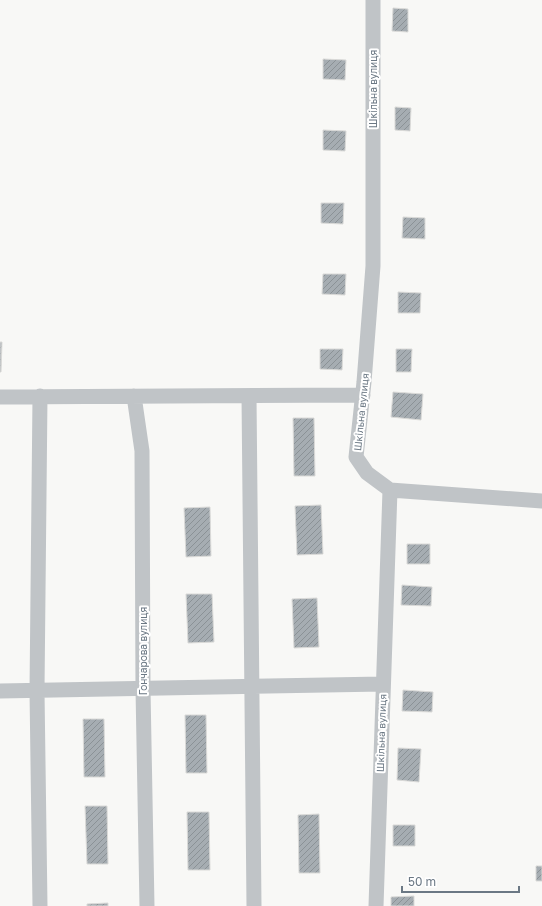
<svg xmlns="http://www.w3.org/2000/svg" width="542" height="906" viewBox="0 0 542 906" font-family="'Golos Text',sans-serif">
	<defs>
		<pattern id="building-hatch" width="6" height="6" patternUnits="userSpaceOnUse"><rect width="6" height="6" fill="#a6adb2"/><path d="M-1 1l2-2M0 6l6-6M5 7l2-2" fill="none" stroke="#8b9296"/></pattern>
	</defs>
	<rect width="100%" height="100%" fill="#f8f8f6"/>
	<path fill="url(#building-hatch)" stroke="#dadad8" d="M393,8L408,9V32L392,31Z
		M323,59L346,60L345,80L323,79Z
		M395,107L411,108L410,131L395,130Z
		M323,130L346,131L345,151L323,150Z
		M321,203H344L343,224L321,223Z
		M403,217L425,218V239L402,238Z
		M323,274H346L345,295L322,294Z
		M398,292L421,293L420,313H398Z
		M0,342H2L1,372H0Z
		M320,349H343L342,370L320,369Z
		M396,349H412L411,372H396Z
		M393,392L423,394L421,420L391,417Z
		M293,418H314L315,476H294Z
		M321,505L323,554L297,555L295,506Z
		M210,507L211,556L186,557L184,508Z
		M407,544H430V564H407Z
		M402,585L432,587L431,606L401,605Z
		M186,594H212L214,642L188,643Z
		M317,598L319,647L294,648L292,599Z
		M403,690L433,692L432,712L402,711Z
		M185,715H206L207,773H186Z
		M83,719H104L105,777H84Z
		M398,748L421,749L419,782L397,780Z
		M85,806H107L108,864H87Z
		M187,812H209L210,870H188Z
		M319,814L320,873H299L298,815Z
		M393,825H415V846H393Z
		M536,866H542V881H536Z
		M414,896V906H391V897Z
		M108,903V906H87V904Z"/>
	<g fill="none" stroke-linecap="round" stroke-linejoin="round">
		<path stroke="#c0c4c7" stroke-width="15" d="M373,0V266L364,382L356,457L367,473L390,490L376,906
			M134,396L142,451L143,689L147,906
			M249,396L254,906
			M0,397L363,395
			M390,490L542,501
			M0,691L383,684
			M40,906L37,691L40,396"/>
	</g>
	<g text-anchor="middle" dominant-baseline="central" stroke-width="4" stroke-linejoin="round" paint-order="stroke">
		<g font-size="10" fill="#6b7884" stroke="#fff">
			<text transform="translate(373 89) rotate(-90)">Шкільна вулиця</text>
			<text transform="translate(361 412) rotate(-84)">Шкільна вулиця</text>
			<text transform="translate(143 651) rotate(-90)">Гончарова вулиця</text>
			<text transform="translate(381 733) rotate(-88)">Шкільна вулиця</text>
		</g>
	</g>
	<path d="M402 886v6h117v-6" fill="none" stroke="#6b7884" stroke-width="2"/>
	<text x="408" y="886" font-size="12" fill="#6b7884" stroke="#ffffff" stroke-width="3" paint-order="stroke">50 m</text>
</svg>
